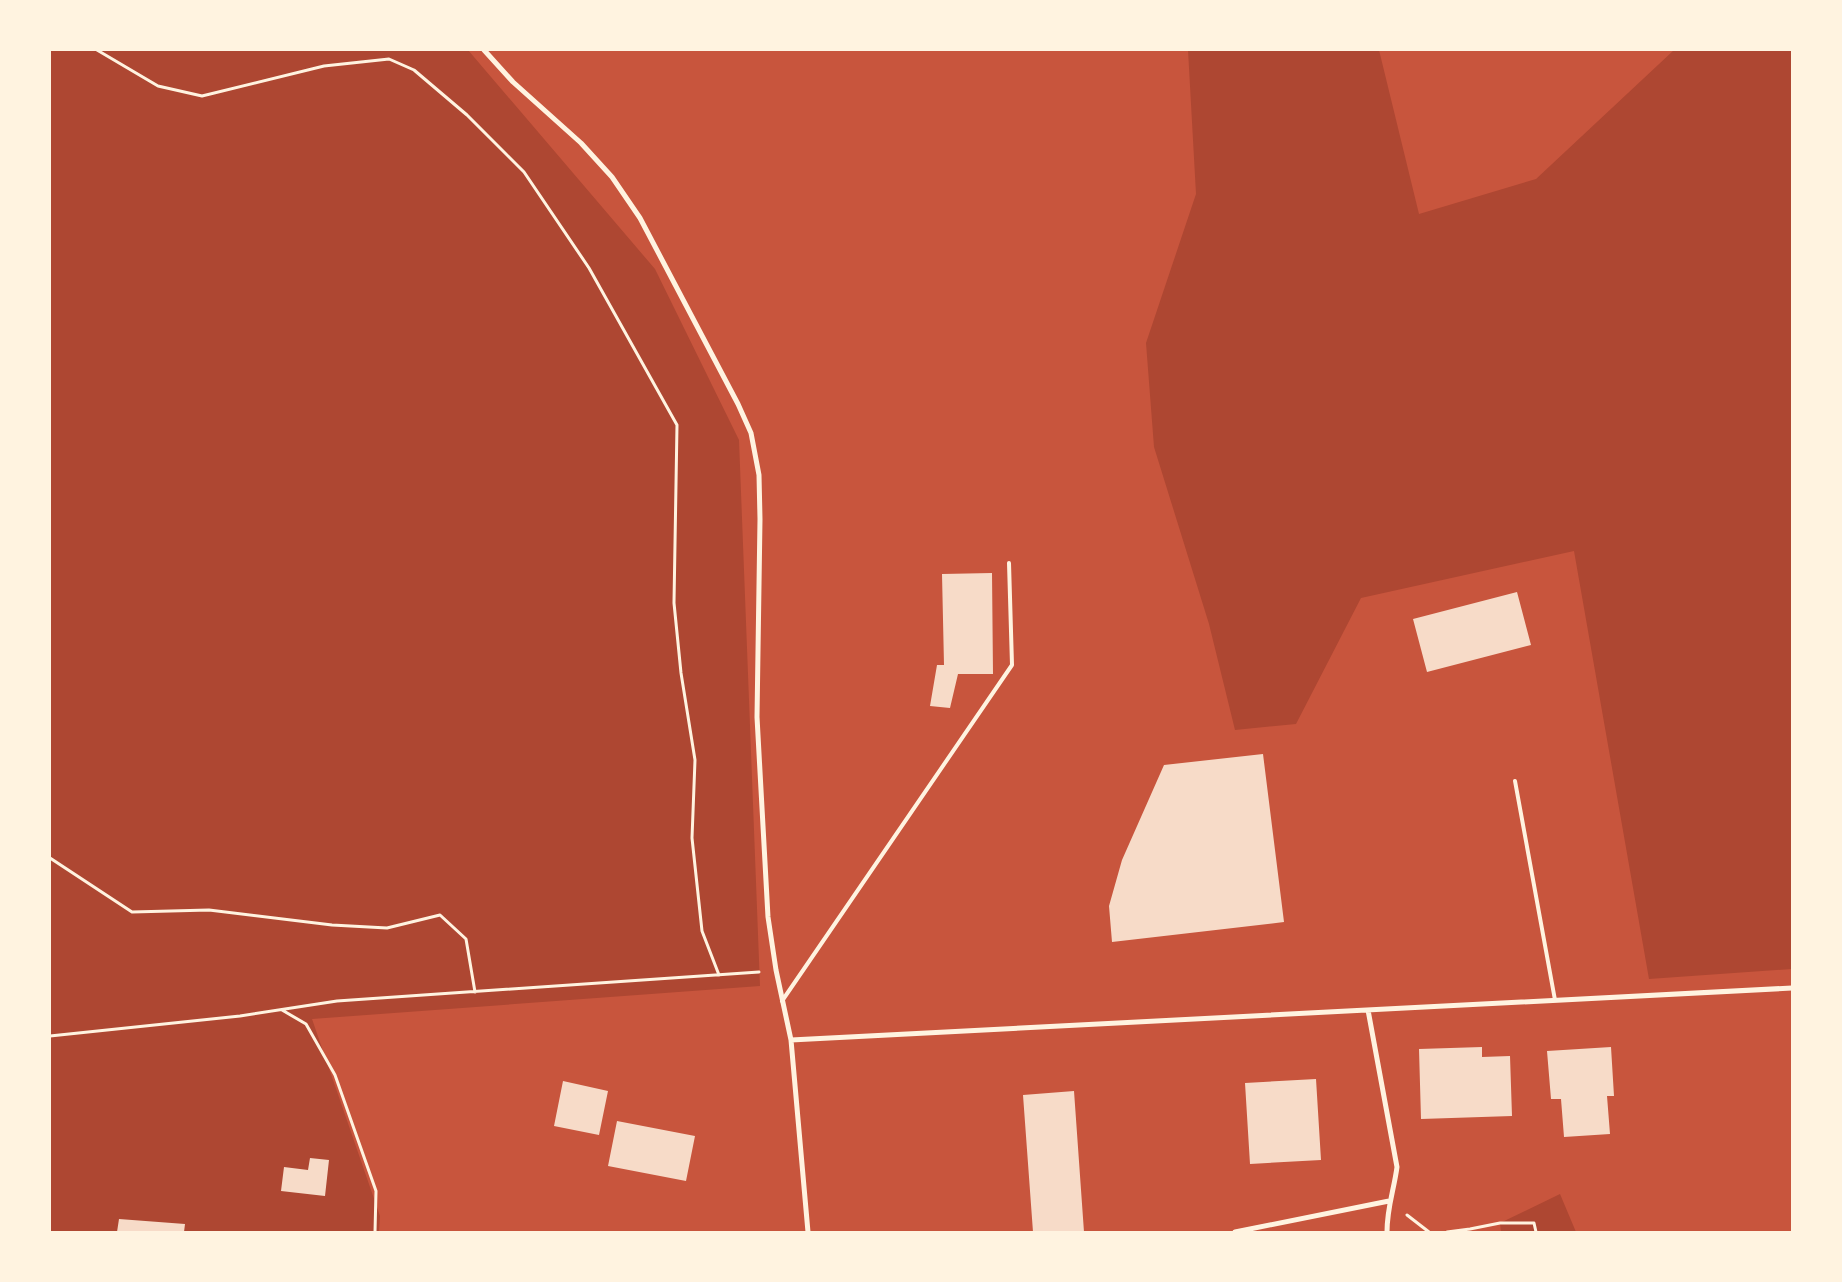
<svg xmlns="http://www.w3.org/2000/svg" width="1842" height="1282" viewBox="0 0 1842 1282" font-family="'Zilla Slab',serif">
	<rect width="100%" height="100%" fill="#c8553d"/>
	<path fill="#ae4732" d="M50,50H468L655,269L739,440L760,986L312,1019L380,1216L379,1232H50Z
		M1188,50H1379L1419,214L1536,179L1674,50H1792V969L1649,979L1574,551L1361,598L1296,724L1235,730L1209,624L1154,447L1146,343L1196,194Z
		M1560,1194L1576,1232H1501L1500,1223Z"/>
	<path fill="#f7dbc8" d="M992,573L993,674H958L950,708L930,706L937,665H944L942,574Z
		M1517,592L1531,645L1427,672L1413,619Z
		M1263,754L1284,922L1112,942L1109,906L1122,860L1164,765Z
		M1482,1047V1057L1510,1056L1512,1116L1421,1119L1419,1049Z
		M1611,1047L1614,1096H1607L1610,1134L1564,1137L1561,1099H1551L1547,1051Z
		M1316,1079L1321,1160L1250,1164L1245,1083Z
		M563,1081L608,1091L599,1135L554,1126Z
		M1074,1091L1084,1232H1033L1023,1095Z
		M617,1121L695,1136L686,1181L608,1166Z
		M310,1158L329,1160L325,1196L281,1191L284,1167L308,1170Z
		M119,1219L185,1224L184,1232H117Z"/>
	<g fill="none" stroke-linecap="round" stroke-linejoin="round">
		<path stroke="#fff3e0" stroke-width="3" d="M97,50L158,86L202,96L324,66L389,59L414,70L467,115L524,172L589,268L677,425L674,603L681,673L695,760L692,838L702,931L719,975
			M50,858L132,912L209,910L332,925L387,928L440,915L466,939L475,992
			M282,1010L306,1024L335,1075L376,1191L375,1232
			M50,1036L240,1016L337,1001L759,972
			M1407,1215L1429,1232
			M1447,1232L1470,1229L1500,1223H1534L1536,1232"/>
		<path stroke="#fff3e0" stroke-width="4" d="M1515,781L1555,1000
			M782,1001L1012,665L1009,563"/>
		<path stroke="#fff3e0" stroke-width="5" d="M484,50L513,82L581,143L612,177L640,218L738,404L751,433L759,475L760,519L757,717L768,917L776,970L791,1040L808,1232
			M1368,1010L1397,1167C1394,1190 1387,1207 1387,1232
			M791,1040L1792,988
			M1235,1232L1389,1201"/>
	</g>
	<rect width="1842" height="1282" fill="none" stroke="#fff3e0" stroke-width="102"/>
</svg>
